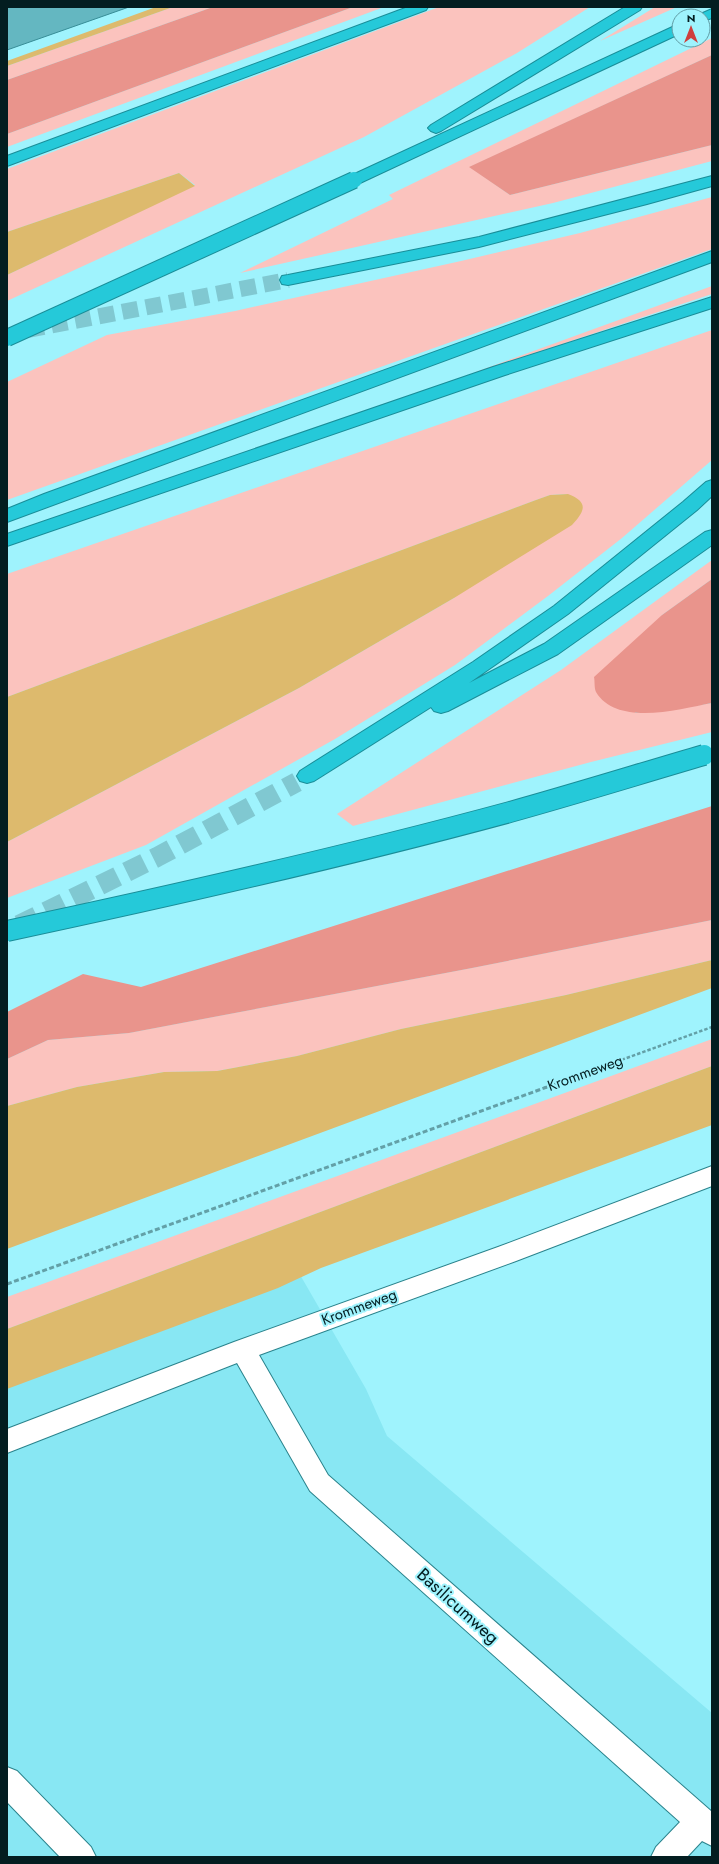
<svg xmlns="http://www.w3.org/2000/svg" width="719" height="1864" viewBox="0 0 719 1864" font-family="Jost,sans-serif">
	<rect width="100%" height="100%" fill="#9ff3fd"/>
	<path fill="#88e7f3" d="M299,1273L366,1389L387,1436L712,1713V1857H7V1371Z"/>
	<path fill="#fbc3be" d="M173,7H213L7,80V66Z
		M353,7H384L7,147V134Z
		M439,7H590L517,53L364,137L7,301V275L195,185L179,173L7,232V169Z
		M655,7H677L600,41Z
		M712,38V55L470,167L510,195L712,145V161L553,203L240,273L393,199L389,195Z
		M712,197V249L7,500V382L107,335L235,311L461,261L580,233Z
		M712,286V294L475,373L476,372Z
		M712,330V460L622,538L548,596L455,665L335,739L146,845L7,898V842L299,688L454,598L568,494L550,495L536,500L7,697V574Z
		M712,560V579L662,615L635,713L670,710L712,703V732L591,762L353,826L337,814L561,670Z
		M712,920V960L566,995L401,1029L297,1056L217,1071L164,1072L77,1087L7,1106V1059L48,1040L129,1033L472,968Z
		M712,1039V1066L7,1329V1297Z"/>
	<path fill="#e9948c" d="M213,7H353L7,134V80Z
		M712,55V145L510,195L469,167Z
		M712,579V703C680,709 617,727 596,692C594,688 595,681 594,677L662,615Z
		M712,806V920L472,968L129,1033L48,1040L7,1059V1012L83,974L141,987Z"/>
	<path fill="#ddba6d" d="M156,7H173L7,66V61Z
		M179,173L195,186L7,275V232Z
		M568,494C589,502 585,511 572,525L454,598L299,688L7,842V697L536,500L550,495Z
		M712,960V988L7,1249V1106L77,1087L164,1072L217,1071L297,1056L401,1029L566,995Z
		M712,1066V1125L321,1268L278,1288L7,1389V1329Z"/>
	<path fill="#64b7c1" stroke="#378d97" d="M7,7H129L7,50Z"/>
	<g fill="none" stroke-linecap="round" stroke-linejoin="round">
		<path stroke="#80c8d1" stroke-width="16" stroke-dasharray="16 8" stroke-linecap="butt" d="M28,330L288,280"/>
		<path stroke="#80c8d1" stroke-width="20" stroke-dasharray="20 10" stroke-linecap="butt" d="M19,925L157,857L297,782"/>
		<defs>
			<path id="minor" d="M712,1166V1186L516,1261L259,1355L328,1475L711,1811L712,1846L702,1841L687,1857H651L656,1847L680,1822L310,1491L237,1363L7,1453V1429L234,1342L498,1247Z
				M7,1767L17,1771L91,1847L96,1857H60L7,1802Z"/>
			<path id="highway" d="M408,7H428L426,10L7,166V156Z
				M625,7H642L640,10L441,131L436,133L431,131L428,128L431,125Z
				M712,9V18L703,21V16H696Z
				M679,24V34L360,183L354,185L348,183L346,180L348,177Z
				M712,176V186L647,204L479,247L288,285L282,284L280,280L282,276L288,275L479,237Z
				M712,251V262L7,522V509L44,494Z
				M712,297V308L505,375L7,546V534L493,367Z
				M712,480V496L697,510L568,614L469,683L544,644L705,532L712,530V545L558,654L448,711L441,713L434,711L431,707L314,781L307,783L300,781L297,776L300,771L473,662L554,606L683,502L706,482Z"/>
		</defs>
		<use href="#minor" stroke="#2a838c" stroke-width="2"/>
		<use href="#highway" stroke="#198d98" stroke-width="2"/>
		<path stroke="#63a0a7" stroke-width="2.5" stroke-dasharray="3.5 2" stroke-linecap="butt" d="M544,1088L712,1027"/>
		<path stroke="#63a0a7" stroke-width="3" stroke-dasharray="5 2.5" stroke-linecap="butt" d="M7,1284L547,1087"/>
		<use href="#minor" fill="#fff" fill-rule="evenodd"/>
		<use href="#highway" fill="#25c9d9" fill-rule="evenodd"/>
		<defs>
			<path id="highway-bridge-far1" d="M7,338L354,180"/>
			<path id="highway-bridge" d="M7,931C176,895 344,857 510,812C575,794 639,774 704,755"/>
		</defs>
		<use href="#highway-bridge-far1" stroke="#198d98" stroke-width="18" stroke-linecap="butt"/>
		<use href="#highway-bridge" stroke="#198d98" stroke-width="22" stroke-linecap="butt"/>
		<use href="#highway-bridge-far1" stroke="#25c9d9" stroke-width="16"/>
		<use href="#highway-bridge" stroke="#25c9d9" stroke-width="20"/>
	</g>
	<g text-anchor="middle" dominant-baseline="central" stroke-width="4" stroke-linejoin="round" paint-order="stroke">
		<g font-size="15" fill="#031d20" stroke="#9ff3fd">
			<text transform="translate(585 1073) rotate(-20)">Krommeweg</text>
			<text transform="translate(359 1307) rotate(-20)">Krommeweg</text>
		</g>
		<g font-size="18" fill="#031d20" stroke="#9ff3fd">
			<text transform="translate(458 1606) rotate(42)">Basilicumweg</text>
		</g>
	</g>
	<rect width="719" height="1864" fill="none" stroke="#031d20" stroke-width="16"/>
	<g transform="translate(691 28)"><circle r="19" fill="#9ff3fd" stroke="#619da5"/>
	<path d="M0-3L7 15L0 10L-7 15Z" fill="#ce3f3d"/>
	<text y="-6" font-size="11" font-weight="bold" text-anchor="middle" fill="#031d20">N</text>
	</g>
</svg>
